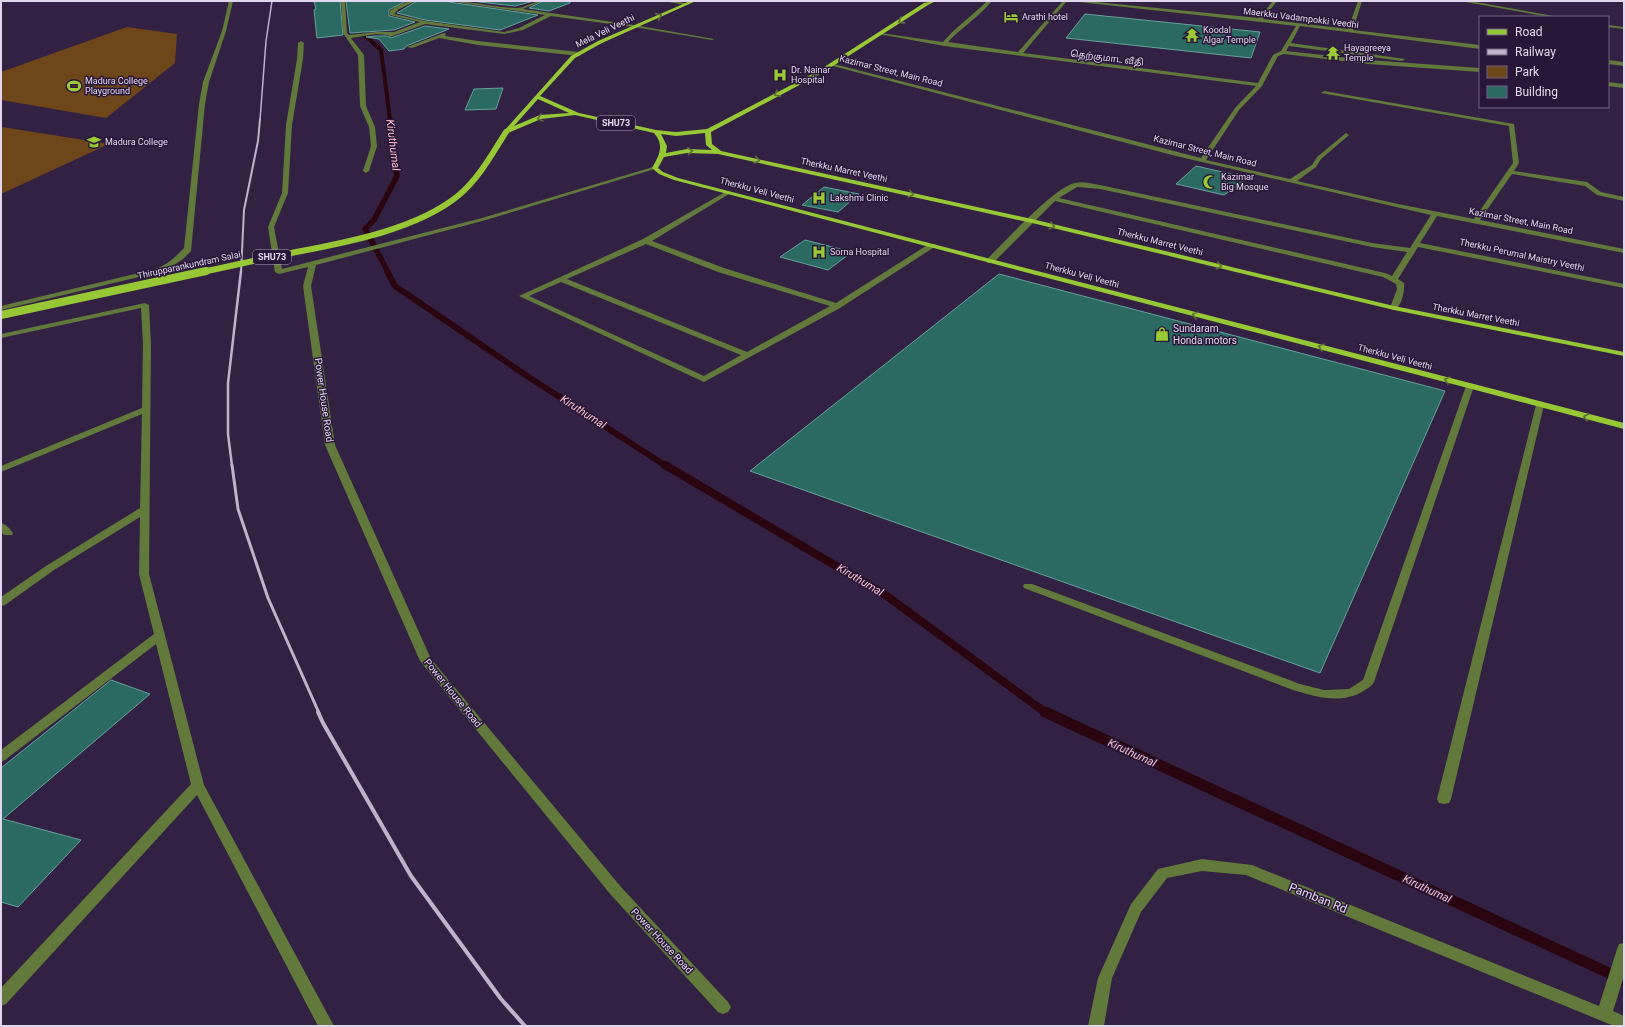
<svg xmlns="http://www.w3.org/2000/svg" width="1625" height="1027" viewBox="0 0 1625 1027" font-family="Roboto,'Noto Sans Tamil',sans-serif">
	<rect width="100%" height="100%" fill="#332143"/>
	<path fill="#6d4619" d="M127,27L177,34L175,63L106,118L1,100V72Z
		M1,128L2,127L109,144L1,194Z"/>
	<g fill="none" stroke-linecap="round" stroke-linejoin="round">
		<path stroke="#28050f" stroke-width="4" d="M353,25L381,50L390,120"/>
		<path stroke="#28050f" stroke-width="5.5" d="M388,272L365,229L374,220L397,176L390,119"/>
		<path stroke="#28050f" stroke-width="6" d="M387,271L395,286L524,374L666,466"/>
		<path stroke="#28050f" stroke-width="8" d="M665,465L887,596L1046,713"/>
		<path stroke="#28050f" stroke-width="11" d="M1045,712L1624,980"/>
	</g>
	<path fill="#2b6963" stroke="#65a29b" d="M321,1H340L343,35L317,38L314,10L316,9L314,2Z
		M346,1H406L389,10V16L415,22L394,30L350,33Z
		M417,1H448L449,2L538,15L500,30L425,20L397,13Z
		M470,1H534L515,6Z
		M543,1H570V3L549,11L529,8Z
		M1085,14L1260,32L1251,58L1066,38Z
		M425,26L449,29L406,46L404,49L389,51L379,39L366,37L376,36H387L391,38Z
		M503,88L496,109L465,110L474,89Z
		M1196,166L1249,178L1224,195L1176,184Z
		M824,187L859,194L838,212L802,205Z
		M805,240L852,252L828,270L780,257Z
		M999,274L1445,391L1320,673L750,471Z
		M111,680L150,694L3,819L81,840L18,907L1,902V768Z"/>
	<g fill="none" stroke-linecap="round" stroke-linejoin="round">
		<path fill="#61793a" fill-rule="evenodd" d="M229,1H233L226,31L209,82L205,104L191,251L183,259L159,275L143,276L1,310V306L143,272C159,271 173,260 184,248L199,104L203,82L222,31Z
			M341,1H345L347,33L349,35L376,32H394L420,22L390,15V11C398,5 407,1 416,1L399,9L394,14L425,21L504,32L519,28L545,15L449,1C471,1 493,7 515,8C524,9 533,1 542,1L523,9L634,25L714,39L712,40L634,27L551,16L523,30L504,34L425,24L390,37L388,35L376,34L351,38L364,55L366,106L375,127L377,146L369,171L366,173L363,171L371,146L369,127L360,106L358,55L343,33Z
			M663,1H675L688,4L686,5Z
			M987,1H992C979,17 962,27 948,42L1018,52L1063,1H1067L1023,53L1258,83L1273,55L1281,51L1296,26L1070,1H1086L1259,18L1273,1H1277L1263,19L1348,29L1358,1H1362L1353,30L1480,45V49L1300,26L1291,43L1405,59L1402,61L1289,46L1286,51L1368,60L1480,68V72L1368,64L1284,54L1278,56L1262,86L1239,110L1206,160L1290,179L1312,165L1317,157L1346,133L1349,135L1348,136L1321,159L1316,167L1297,181L1398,204L1474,219L1513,163L1509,126L1321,93L1324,91L1514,124L1519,163L1514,171L1587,182L1601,192L1624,197V201L1597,195L1585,186L1512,174L1480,220L1624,249V253L1437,216L1420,243L1624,284V288L1418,247L1398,279L1404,283C1405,290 1402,307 1394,310L1390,308L1397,289L1396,284L1383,277L1055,201L993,263H987V259C1005,242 1053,188 1075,183C1083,181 1092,184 1100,185L1372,243L1410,248L1431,215L1176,156L829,65L834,64L1201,158L1235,108L1256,86L944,46L879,34L881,33L943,42C957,26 973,15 987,1ZM1077,187L1100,189L1372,247L1407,252L1392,276L1385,273L1059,198Z
			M1460,1H1470L1559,17H1549Z
			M1608,25L1624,27V29L1608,27Z
			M444,33L446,34L445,36L478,41L579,52L582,54L579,56L478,45L439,38L412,48L407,47Z
			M301,41L304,43L303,59L292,125L288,193L274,227L282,269L482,218L653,167L658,168L486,220L316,265L311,286L335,445L431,659L621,887L728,1002L731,1007L728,1012L723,1014L718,1012L611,895L420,661L325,445L303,286L308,267L279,274L275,272L268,227L282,193L286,125L297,59L298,43Z
			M1608,60L1624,62V66L1608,64Z
			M1608,82L1624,84V88L1608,86Z
			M727,191L730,193L729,194L652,241L724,268L836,303L929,244H935L936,246L840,308L704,382L519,296L643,239ZM646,244L718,272L830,306L747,352L567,279ZM561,282L741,355L704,376L529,296Z
			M145,303L149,305L151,344L149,574L204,785L334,1026H318L197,795L6,1004L1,1006V988L191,784L156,644L5,760L1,762V750L154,634L139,574L140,517L54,570L5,605L1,606V597L46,566L140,508L142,414L1,472V466L142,408L143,344L141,308L1,338V334Z
			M1470,383L1474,386L1374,682C1372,686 1368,688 1365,690C1343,705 1316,697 1293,690L1024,588L1023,586L1024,584H1032L1300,684L1324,690L1349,689L1363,680L1466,386Z
			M1540,402L1544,405L1451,799L1449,803L1444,804L1439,803L1437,799L1536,405Z
			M1,523C6,524 10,529 13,533L12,535H4L1,532Z
			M1202,859L1252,865L1599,1006L1617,949L1619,944L1624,943V976L1613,1011L1624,1016V1026H1614L1246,875L1202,871L1167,878L1141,912L1112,978L1104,1026H1088L1098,978L1131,904L1158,869Z"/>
		<path fill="#96c735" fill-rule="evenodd" d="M690,1H696L602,43L575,58L540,96L579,113L656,130L676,132L707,129L818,71L924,3L936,1L928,5L822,73L711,132L712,144L721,151L1032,219L1394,306L1624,352V356L1394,310L1032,223L718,154L687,153L664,157L658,168L663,172L678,178L1624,423V429L674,180L659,174L652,168C659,155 665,146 654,133L575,115L541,119L508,133H504V131L571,56L598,41ZM538,99L569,113L540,115L514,126ZM705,133L706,145L712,150L687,149L666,153L667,146L661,134L676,136Z"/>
		<path stroke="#bfb2cb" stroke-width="1.5" d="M260,120L266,41L272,1"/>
		<path stroke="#bfb2cb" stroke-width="2" d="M241,272L244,210L258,141L260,119"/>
		<path stroke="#bfb2cb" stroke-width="2.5" d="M232,466L228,434V383L241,271"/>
		<path stroke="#bfb2cb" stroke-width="3" d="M232,465L238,509L268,598L319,713"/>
		<path stroke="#bfb2cb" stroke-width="4" d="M318,712L323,723L411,876L501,999L525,1026"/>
		<path stroke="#96c735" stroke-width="6" d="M202,272C231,266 261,259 291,253C343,243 417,230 459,195C479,178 492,154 506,132"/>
		<path stroke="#96c735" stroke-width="8" d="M1,315L206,271"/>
	</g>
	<defs><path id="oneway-chevron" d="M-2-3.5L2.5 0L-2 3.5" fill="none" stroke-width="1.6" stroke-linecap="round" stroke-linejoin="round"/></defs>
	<g stroke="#606f37">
		<use href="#oneway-chevron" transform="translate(659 16) rotate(-23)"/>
		<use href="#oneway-chevron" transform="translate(901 21) rotate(147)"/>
		<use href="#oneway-chevron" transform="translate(777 94) rotate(152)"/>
		<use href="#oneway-chevron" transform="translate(540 118) rotate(165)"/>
		<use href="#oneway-chevron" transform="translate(690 151) rotate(-6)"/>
		<use href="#oneway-chevron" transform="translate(757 160) rotate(12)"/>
		<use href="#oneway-chevron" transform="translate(911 194) rotate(12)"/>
		<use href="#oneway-chevron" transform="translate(1052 226) rotate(14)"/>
		<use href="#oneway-chevron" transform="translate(1219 266) rotate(14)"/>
		<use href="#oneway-chevron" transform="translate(1195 315) rotate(-165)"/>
		<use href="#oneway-chevron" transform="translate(1321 347) rotate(-165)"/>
		<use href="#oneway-chevron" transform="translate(1447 380) rotate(-165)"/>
		<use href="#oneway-chevron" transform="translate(1586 417) rotate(-165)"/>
	</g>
	<defs>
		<symbol id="hotel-bare" viewBox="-9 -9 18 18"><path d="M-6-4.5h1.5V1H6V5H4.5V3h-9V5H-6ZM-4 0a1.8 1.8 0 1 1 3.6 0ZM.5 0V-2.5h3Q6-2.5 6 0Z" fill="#9acb35" stroke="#291739" stroke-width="2.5" paint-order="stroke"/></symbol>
		<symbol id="temple-bare" viewBox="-9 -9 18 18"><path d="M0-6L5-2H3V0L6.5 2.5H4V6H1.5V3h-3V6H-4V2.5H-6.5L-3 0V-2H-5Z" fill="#9acb35" stroke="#291739" stroke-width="2.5" paint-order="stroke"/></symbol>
		<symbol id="hospital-bare" viewBox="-9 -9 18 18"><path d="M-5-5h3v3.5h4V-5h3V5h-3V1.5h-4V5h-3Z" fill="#9acb35" stroke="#291739" stroke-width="2.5" paint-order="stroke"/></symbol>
		<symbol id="stadium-bare" viewBox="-9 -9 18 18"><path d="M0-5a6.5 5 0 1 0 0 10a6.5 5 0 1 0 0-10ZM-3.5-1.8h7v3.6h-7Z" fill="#9acb35" stroke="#291739" stroke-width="2.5" paint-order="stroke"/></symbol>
		<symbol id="university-bare" viewBox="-9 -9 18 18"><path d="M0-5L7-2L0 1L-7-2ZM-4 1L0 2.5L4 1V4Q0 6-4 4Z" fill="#9acb35" stroke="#291739" stroke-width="2.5" paint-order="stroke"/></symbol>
		<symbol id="mosque-bare" viewBox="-9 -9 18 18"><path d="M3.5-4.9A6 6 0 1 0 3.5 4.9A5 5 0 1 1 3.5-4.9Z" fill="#9acb35" stroke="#291739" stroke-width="2.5" paint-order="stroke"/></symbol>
		<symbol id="shop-bare" viewBox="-9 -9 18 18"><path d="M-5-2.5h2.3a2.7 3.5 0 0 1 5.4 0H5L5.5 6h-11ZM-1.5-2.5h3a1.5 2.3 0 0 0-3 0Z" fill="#9acb35" stroke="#291739" stroke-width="2.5" paint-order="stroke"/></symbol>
	</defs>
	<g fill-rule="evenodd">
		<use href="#hotel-bare" x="1001" y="7" width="20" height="20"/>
		<use href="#temple-bare" x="1182" y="25" width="20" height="20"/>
		<use href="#temple-bare" x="1323" y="43" width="20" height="20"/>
		<use href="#hospital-bare" x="770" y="65" width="20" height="20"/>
		<use href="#stadium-bare" x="64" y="76" width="20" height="20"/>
		<use href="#university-bare" x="84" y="132" width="20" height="20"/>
		<use href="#mosque-bare" x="1200" y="172" width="20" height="20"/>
		<use href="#hospital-bare" x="809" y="188" width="20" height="20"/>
		<use href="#hospital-bare" x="809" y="242" width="20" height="20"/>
		<use href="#shop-bare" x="1152" y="324" width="20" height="20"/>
	</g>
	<g text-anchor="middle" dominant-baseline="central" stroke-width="3" stroke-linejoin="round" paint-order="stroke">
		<g font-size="9" fill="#e1d6ed" stroke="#291739" text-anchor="start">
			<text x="1022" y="17">Arathi hotel</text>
			<text x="1203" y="30">Koodal<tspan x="1203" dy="10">Algar Temple</tspan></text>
			<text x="1344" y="48">Hayagreeya<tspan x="1344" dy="10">Temple</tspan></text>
			<text x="791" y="70">Dr. Nainar<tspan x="791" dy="10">Hospital</tspan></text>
			<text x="85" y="81">Madura College<tspan x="85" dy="10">Playground</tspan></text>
			<text x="105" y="142">Madura College</text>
			<text x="1221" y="177">Kazimar<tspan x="1221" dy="10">Big Mosque</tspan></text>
			<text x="830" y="198">Lakshmi Clinic</text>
			<text x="830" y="252">Sorna Hospital</text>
		</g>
		<g font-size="9" fill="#e1d6ed" stroke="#291739">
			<text transform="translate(1301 18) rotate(7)">Maerkku Vadampokki Veedhi</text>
			<text transform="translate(605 31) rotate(-26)">Mela Veli Veethi</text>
			<text transform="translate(1107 58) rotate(7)">தெற்குமாட வீதி</text>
			<text transform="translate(891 71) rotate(14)">Kazimar Street, Main Road</text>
			<text transform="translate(1205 151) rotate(14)">Kazimar Street, Main Road</text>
			<text transform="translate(844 170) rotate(12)">Therkku Marret Veethi</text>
			<text transform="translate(757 190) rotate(15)">Therkku Veli Veethi</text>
			<text transform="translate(1521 221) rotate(11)">Kazimar Street, Main Road</text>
			<text transform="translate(1160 242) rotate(14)">Therkku Marret Veethi</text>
			<text transform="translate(1522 255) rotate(12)">Therkku Perumal Maistry Veethi</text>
			<text transform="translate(189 265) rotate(-12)">Thirupparankundram Salai</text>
			<text transform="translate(1082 275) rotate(15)">Therkku Veli Veethi</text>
			<text transform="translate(1476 315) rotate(11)">Therkku Marret Veethi</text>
			<text transform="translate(1395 357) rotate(15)">Therkku Veli Veethi</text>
		</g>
		<g fill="#291739" stroke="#aa9db7" stroke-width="1">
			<rect x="597" y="116" width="38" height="14" rx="3"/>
			<rect x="253" y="250" width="38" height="14" rx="3"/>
		</g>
		<g font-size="9" font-weight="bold" fill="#e1d6ed">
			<text x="616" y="123">SHU73</text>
			<text x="272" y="257">SHU73</text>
		</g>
		<g font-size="10" fill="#e1d6ed" stroke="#291739" text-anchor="start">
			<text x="1173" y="328">Sundaram<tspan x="1173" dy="12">Honda motors</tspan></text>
		</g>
		<g font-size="10" fill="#e1d6ed" stroke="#291739">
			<text transform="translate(324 400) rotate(82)">Power House Road</text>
			<text transform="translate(453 693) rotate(51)">Power House Road</text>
			<text transform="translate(662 941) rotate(47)">Power House Road</text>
		</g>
		<g font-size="11" font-style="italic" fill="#fbbfca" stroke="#291739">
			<text transform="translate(393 145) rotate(83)">Kiruthumal</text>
			<text transform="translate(583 412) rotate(33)">Kiruthumal</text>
			<text transform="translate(860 580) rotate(31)">Kiruthumal</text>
			<text transform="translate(1132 753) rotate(25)">Kiruthumal</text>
			<text transform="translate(1427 889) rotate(25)">Kiruthumal</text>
		</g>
		<g font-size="12" fill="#e1d6ed" stroke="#291739">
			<text transform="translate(1318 898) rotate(22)">Pamban Rd</text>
		</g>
	</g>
	<rect width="1625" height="1027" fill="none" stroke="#e1d6ed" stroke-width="4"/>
	<rect x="1479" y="16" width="130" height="92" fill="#291739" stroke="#736381"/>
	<rect x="1487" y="29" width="20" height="6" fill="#96c735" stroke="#736381"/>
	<text x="1515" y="36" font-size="12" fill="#e1d6ed">Road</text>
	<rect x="1487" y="49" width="20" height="6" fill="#bfb2cb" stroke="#736381"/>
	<text x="1515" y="56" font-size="12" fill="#e1d6ed">Railway</text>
	<rect x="1487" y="66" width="20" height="12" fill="#6d4619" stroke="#736381"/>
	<text x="1515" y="76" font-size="12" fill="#e1d6ed">Park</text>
	<rect x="1487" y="86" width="20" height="12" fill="#2b6963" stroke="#736381"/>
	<text x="1515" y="96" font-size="12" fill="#e1d6ed">Building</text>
</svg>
